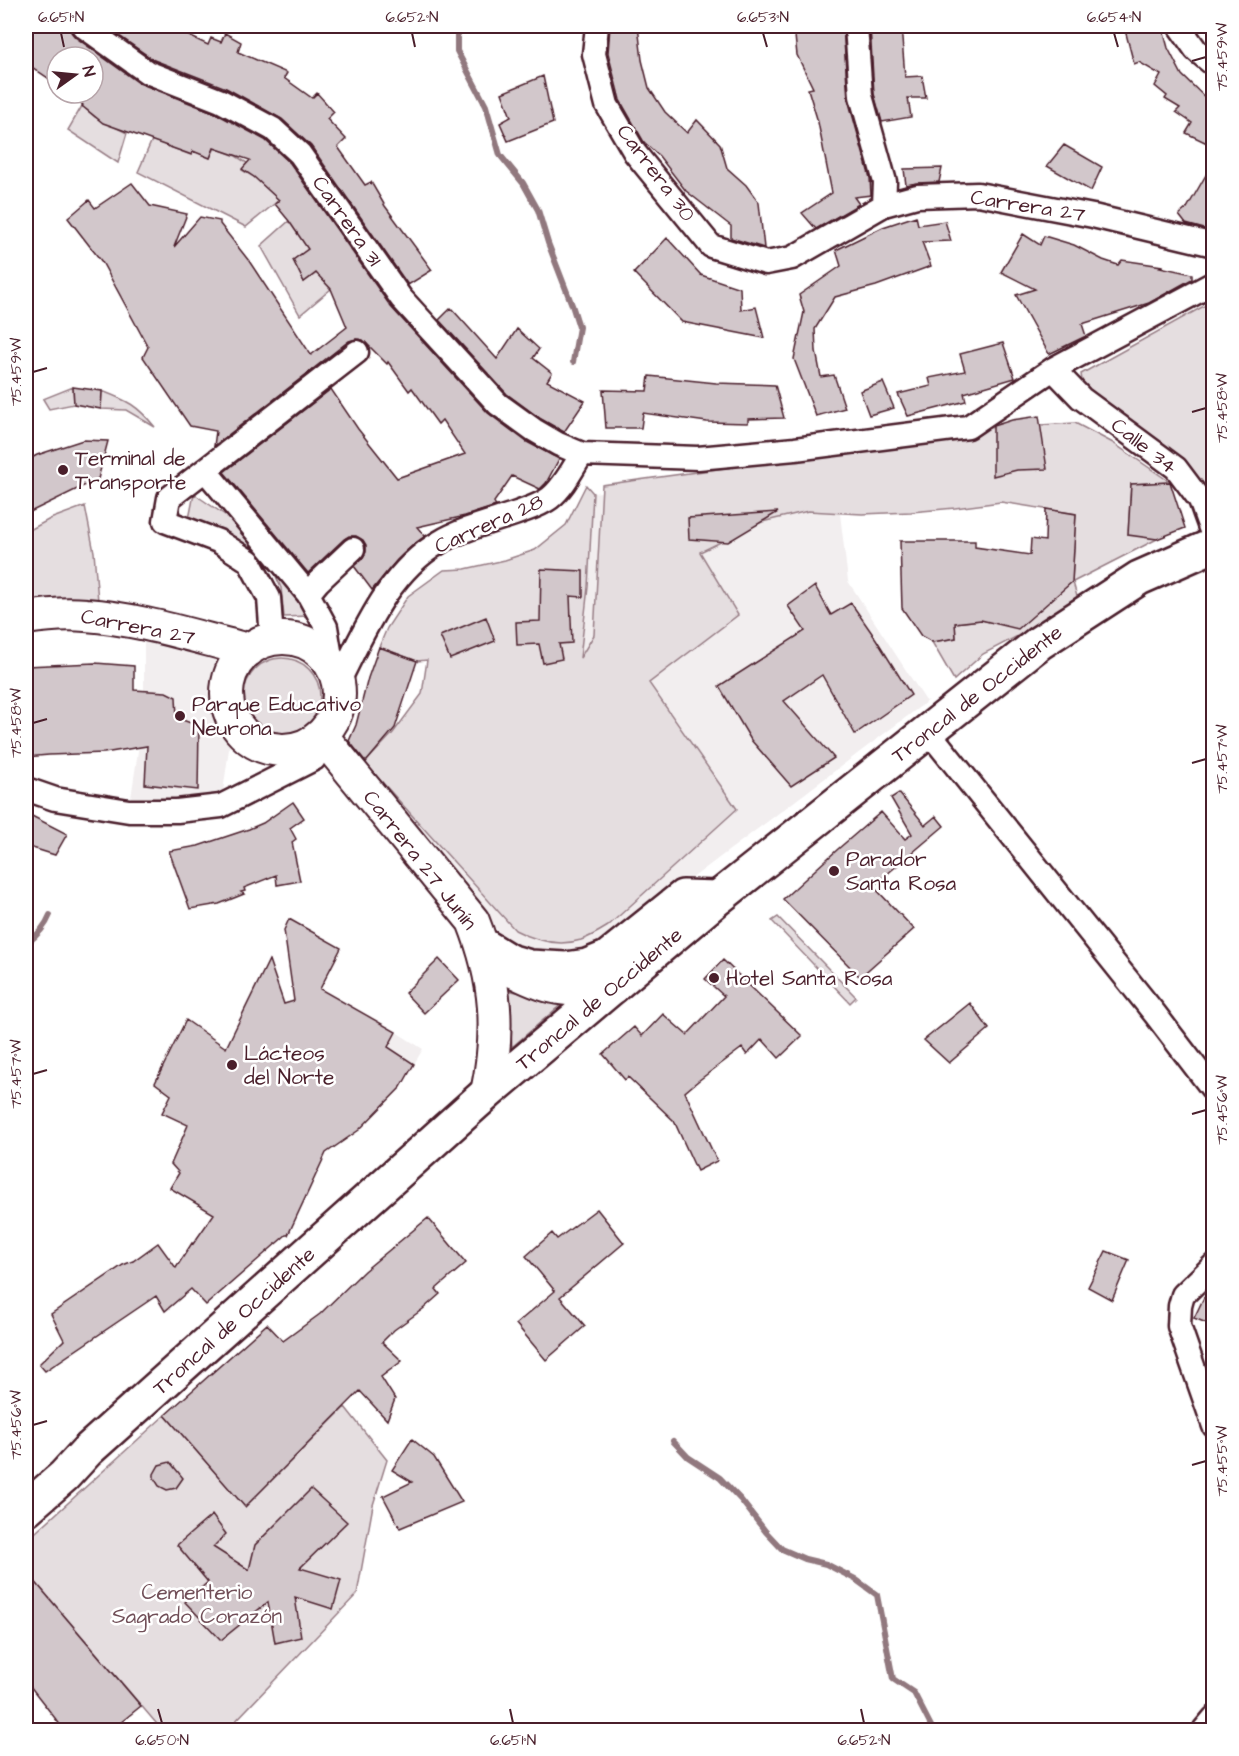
<svg xmlns="http://www.w3.org/2000/svg" width="1239" height="1756" viewBox="0 0 1239 1756" font-family="'Architects Daughter',sans-serif">
	<rect width="100%" height="100%" fill="#fff"/>
	<filter id="ink" filterUnits="userSpaceOnUse"><feTurbulence type="fractalNoise" baseFrequency=".0167" numOctaves="2"/><feDisplacementMap in="SourceGraphic" scale="12" xChannelSelector="R" yChannelSelector="G"/><feConvolveMatrix kernelMatrix="1 2 1 2 8 2 1 2 1" color-interpolation-filters="sRGB"/></filter>
	<g filter="url(#ink)">
		<path fill="#f2eeef" d="M834,462L848,581L926,701L929,700L610,940L588,949L562,955L514,950L400,816L522,704L579,659L588,587L593,493Z
			M144,624L237,654L226,665L218,678L215,691L214,703L217,720L230,742L221,806L129,811L144,712Z
			M396,1032L423,1049L414,1064L388,1047Z"/>
		<path fill="#e5dee0" stroke="#987e86" stroke-width="1.5" d="M82,106L95,117L127,133L118,163L68,130Z
			M152,140L191,155L194,151L210,158L215,148L236,156L247,163L242,170L254,177L279,200L246,227L138,172Z
			M289,221L308,249L293,260L304,282L317,273L331,289L300,315L261,246Z
			M1213,301V525L1201,500L1084,393L1081,374Z
			M73,387L74,404L49,409L43,399Z
			M102,391C128,401 137,405 155,427L126,410L101,409Z
			M1075,423L1113,443L1170,482L1131,484L1128,534L1157,539L1073,582L1079,604L983,654L954,680L932,642L956,638L955,623L981,620L1018,628L1072,582L1076,514L1001,502L955,508L911,512L862,514L808,511L762,522L700,552L738,615L649,683L737,809L608,926C600,931 590,937 581,940C558,947 536,941 515,930L365,763L393,733L422,694L427,660L417,661L379,647L387,628L408,596L444,570L465,569L505,560L535,550L566,525L586,485L593,493L588,587L580,658L594,635L602,485L821,455L969,429Z
			M194,494L228,517L252,542L298,594L308,616L284,617L281,588L275,574L254,552L235,537L188,524Z
			M85,506L94,552L98,601L26,606V532L50,519Z
			M244 696a38 38 0 1 1 76 0a38 38 0 1 1-76 0Z
			M778,917L856,997L850,1003L772,921Z
			M507,990L564,1002L512,1047Z
			M345,1407L387,1460L373,1505L357,1594L227,1730H162L26,1571V1541L165,1415L245,1507Z"/>
		<g fill="none" stroke-linecap="round" stroke-linejoin="round">
			<path stroke="#91787e" stroke-width="6" d="M457,26V51L486,106L500,155L523,183L538,210L548,243L572,305L579,327L573,362
				M26,944C37,936 45,928 50,915
				M673,1441L688,1457L720,1478L741,1500L766,1532L782,1549L805,1559L826,1564L855,1579L877,1595L893,1679L914,1693L933,1730"/>
		</g>
		<path fill="#d2c7cb" stroke="#4a1f2b" stroke-width="1.5" d="M26,26H70L71,32L75,37L139,83L215,113L265,140L290,163L391,307L488,413L527,442L559,459L546,483L540,489L512,476L494,502L496,506L465,516L417,527L425,536L413,545L397,560L372,590L354,566L362,559L366,552V545L363,540L356,536H349L344,539L308,573L224,472L331,389L358,429L397,478L465,454L442,420L438,424L412,388L409,391L388,362L387,364L363,340L356,339L349,341L214,446L216,431L190,426L143,357L148,347L102,262L68,218L89,200L95,208L132,183L150,206L187,214L174,247L200,217L220,221V224L249,261L311,355L347,327L331,289L316,273L304,282L293,260L308,249L289,221L275,204L279,200L254,177L242,169L250,160L214,148L210,158L193,151L192,155L103,123L82,106L83,105L70,93H93V57H57V84L26,63Z
			M105,26H168L208,45L211,38L221,42L225,33L241,42L238,52L287,73L284,78L312,98L317,93L334,112L327,119L346,139L338,147L365,185L371,182L385,206L432,270L408,285L311,146L282,119L226,88L154,60Z
			M610,26H638L642,60L649,88L665,112L687,133L697,120L720,144L727,168L746,185L759,203L764,248L731,238V226L686,191L659,156L644,142L620,100L608,53Z
			M794,26H843L848,99L870,178L871,195L854,197L859,204L816,229L802,213L832,193L818,122L808,89L813,88L797,55Z
			M870,26H901L905,77L922,76L926,98H908L911,117L882,122L874,94Z
			M1124,26H1162L1168,48L1182,75L1214,106V133L1207,143L1186,133L1192,123L1176,112L1180,108L1165,99L1167,96L1155,86L1161,75L1139,62L1134,64Z
			M543,76L553,123L508,141L500,123L511,117L502,93Z
			M1064,145L1102,167L1091,191L1047,166Z
			M1214,161V226L1208,230L1186,224L1179,215L1187,208Z
			M942,168L939,182L917,183L906,185L904,169Z
			M916,216L918,225L945,221L951,241L922,242L931,266L876,286L835,297L815,329L816,351L821,377L834,375L845,408L816,416L794,359L804,312L799,295L841,266L836,250L883,227Z
			M1023,234L1040,245L1044,236L1074,245L1103,260L1118,265L1122,260L1162,266L1160,267L1192,274V279L1149,303L1082,324L1086,336L1049,354L1016,295L1035,289L1001,272Z
			M667,238L701,275L740,288L741,310L756,307L764,338L682,322L634,273Z
			M451,308L497,359L517,329L539,349L533,358L552,373L547,381L585,401L564,432L541,419L507,394L439,320Z
			M1003,343L1015,378L964,393L966,401L908,416L898,394L931,386L929,378L965,371L960,354Z
			M649,376L716,383L775,385L784,418L748,419V423L707,422L643,413L641,428H606L603,390L647,391Z
			M883,382L894,408L869,415L860,391Z
			M73,387L102,391L101,409L74,404Z
			M1039,416L1047,469L1017,470L993,476V426L1012,420Z
			M83,440L108,441L98,479L26,514V461L37,455Z
			M1170,482L1185,528L1157,539L1128,535L1131,484Z
			M1046,509L1076,514L1072,582L1018,629L981,620L955,623L956,638L932,642L921,636L902,608L900,541H975V547L1030,555L1031,539L1045,541Z
			M778,512L728,542L689,539L688,518Z
			M541,569L583,571V597L570,596L572,643L559,644L562,659L543,663L539,644L517,645L516,622L540,621Z
			M815,586L831,615L851,603L876,639L911,695L855,734L822,675L784,701L834,758L791,786L751,740L719,686L805,631L788,606Z
			M486,617L495,641L450,659L440,636Z
			M379,647L417,661L395,728L366,762L349,741L356,725L368,678Z
			M95,663L134,666V690L166,692L176,697L177,718L199,726L198,790L145,784L147,746L104,753L49,755L26,757V666Z
			M899,793L925,825L936,816L944,826L873,886L914,929L860,977L783,899L838,849L881,812L905,839L912,834L891,798Z
			M293,802L304,818L290,828L296,839L292,842L300,881L277,885L276,875L244,888L245,891L241,892L244,894L219,904L190,909L169,851L198,846L249,829L263,823Z
			M26,813L67,834L55,855L26,846Z
			M289,919L341,948L320,989L396,1032L388,1047L414,1064L401,1087L359,1130L326,1153L288,1235H286L206,1305L191,1289L165,1311L156,1296L45,1371L39,1364L64,1340L51,1314L123,1265L133,1261L158,1243L176,1268L192,1243L193,1244L214,1214L170,1188L179,1173L171,1164L188,1125L162,1113L171,1095L155,1083L186,1020L226,1048L269,960L284,1004L294,1001L284,930Z
			M439,959L459,980L424,1013L405,993Z
			M723,960L802,1036L779,1058L762,1039L747,1055L742,1048L698,1081L685,1092L717,1161L697,1171L674,1121L628,1077L625,1080L603,1054L634,1027L642,1036L663,1014L687,1035L724,996L705,979Z
			M970,1003L989,1029L949,1063L924,1040Z
			M597,1209L624,1243L560,1297L585,1326L546,1360L516,1324L555,1291L526,1256L552,1233L557,1239Z
			M428,1218L466,1263L436,1289L440,1294L423,1309L394,1330L382,1342L402,1361L381,1377L395,1399L387,1420L360,1391L245,1507L165,1415L267,1324L283,1341L320,1314L364,1271Z
			M1106,1251L1129,1260L1112,1300L1088,1287Z
			M1214,1284V1326L1194,1318L1208,1289Z
			M412,1439L434,1457L462,1502L400,1528L383,1496L412,1482L392,1470Z
			M170,1462L183,1478L176,1488L167,1490L159,1486L154,1478V1474L159,1465Z
			M311,1489L347,1522L300,1568L341,1580L333,1609L295,1597L301,1637L275,1643L268,1602L221,1640L185,1602L208,1582L177,1545L212,1515L226,1534L213,1547L249,1570L255,1545Z
			M26,1571L141,1706L110,1731H65L26,1681Z"/>
		<g fill="none" stroke-linecap="round" stroke-linejoin="round">
			<defs>
				<path id="minor" d="M83,26L147,72L221,101L273,129L300,154L401,298L498,404L534,430L558,444L582,454L698,458L795,449L968,427L1053,369L1214,283
					M597,26L594,54L607,105L635,153L711,246L766,263L792,258L884,205L917,196L978,194L1093,216L1214,245
					M856,26L861,96L885,182L884,205
					M1179,26L1196,50L1214,65
					M1053,369L1081,398L1176,468L1200,500L1214,539
					M205,470L308,594L326,627L333,669
					M308,594L318,582L353,549
					M272,639L269,598L249,561L218,541L165,521L169,498L357,352
					M338,683C364,632 388,572 440,542C461,529 494,521 517,513C528,509 541,505 550,498C564,487 573,468 582,454
					M928,731L1155,1014L1214,1091
					M26,789L55,799L129,811H177L221,806L314,759
					M1214,1265L1183,1295L1180,1306L1179,1326L1214,1426
					M1204,1730L1214,1718"/>
				<path id="secondary" d="M26,618C45,615 66,613 86,615C141,619 195,637 249,650
					M227 694a56 56 0 1 1 112 0a56 56 0 1 1-112 0Z
					M321,735L473,921C497,982 500,1030 487,1093
					M506,967C547,990 567,993 614,987"/>
				<path id="primary" d="M483,945L509,961L530,967L565,969L587,966L607,958L683,897L718,898
					M26,1509L64,1476L87,1451L487,1093L718,898L1039,643L1139,578L1214,545"/>
			</defs>
			<use href="#minor" stroke="#4a1f2b" stroke-width="27"/>
			<use href="#secondary" stroke="#4a1f2b" stroke-width="36"/>
			<use href="#primary" stroke="#4a1f2b" stroke-width="38"/>
			<use href="#minor" stroke="#fff" stroke-width="22"/>
			<use href="#secondary" stroke="#fff" stroke-width="32"/>
			<use href="#primary" stroke="#fff" stroke-width="33"/>
		</g>
	</g>
	<path fill="none" stroke="#4a1f2b" stroke-width="2" d="M61,33L64,47M412,33L415,47M763,33L767,47M1114,33L1118,47M1192,61L1206,57M33,372L47,368M1192,412L1206,408M33,723L47,719M1192,763L1206,759M33,1074L47,1070M1192,1114L1206,1110M33,1425L47,1421M1192,1465L1206,1461M158,1709L162,1723M510,1709L513,1723M861,1709L864,1723"/>
	<g fill="#4a1f2b" stroke="#fff" stroke-width="2">
		<circle cx="63" cy="470" r="6"/>
		<circle cx="180" cy="716" r="6"/>
		<circle cx="834" cy="871" r="6"/>
		<circle cx="714" cy="978" r="6"/>
		<circle cx="232" cy="1065" r="6"/>
	</g>
	<g text-anchor="middle" dominant-baseline="central" stroke-width="5" stroke-linejoin="round" paint-order="stroke">
		<g font-size="21" fill="#4a1f2b" stroke="#fff">
			<text transform="translate(656 173) rotate(53)">Carrera 30</text>
			<text transform="translate(1028 206) rotate(9)">Carrera 27</text>
			<text transform="translate(347 221) rotate(55)">Carrera 31</text>
			<text transform="translate(1144 446) rotate(38)">Calle 34</text>
			<text transform="translate(489 524) rotate(-24)">Carrera 28</text>
			<text transform="translate(138 627) rotate(11)">Carrera 27</text>
			<text transform="translate(977 694) rotate(-38)">Troncal de Occidente</text>
			<text transform="translate(420 860) rotate(52)">Carrera 27 Junín</text>
			<text transform="translate(599 999) rotate(-40)">Troncal de Occidente</text>
			<text transform="translate(234 1321) rotate(-42)">Troncal de Occidente</text>
		</g>
		<g font-size="21" fill="#4a1f2b" stroke="#fff" text-anchor="start">
			<text x="75" y="458">Terminal de<tspan x="75" dy="24">Transporte</tspan></text>
			<text x="192" y="704">Parque Educativo<tspan x="192" dy="24">Neurona</tspan></text>
			<text x="846" y="859">Parador<tspan x="846" dy="24">Santa Rosa</tspan></text>
			<text x="726" y="978">Hotel Santa Rosa</text>
			<text x="244" y="1053">Lácteos<tspan x="244" dy="24">del Norte</tspan></text>
		</g>
		<g font-size="21" fill="#714f58" stroke="#fff">
			<text x="197" y="1592">Cementerio<tspan x="197" dy="24">Sagrado Corazón</tspan></text>
		</g>
	</g>
	<rect width="1239" height="1756" fill="none" stroke="#fff" stroke-width="66"/>
	<g transform="translate(75 75) rotate(75)"><circle r="28" fill="#ffffff" stroke="#b7a5aa" stroke-width="1.5"/>
	<path d="M0-4.5L10 22L0 15L-10 22Z" fill="#4a1f2b"/>
	<text y="-9" font-size="16" font-weight="bold" text-anchor="middle" fill="#4a1f2b">N</text>
	</g>
	<rect x="33" y="33" width="1173" height="1690" fill="none" stroke="#4a1f2b" stroke-width="2"/>
	<g font-size="15" text-anchor="middle" fill="#4a1f2b">
		<text x="61" y="22">6.651°N</text>
		<text x="412" y="22">6.652°N</text>
		<text x="763" y="22">6.653°N</text>
		<text x="1114" y="22">6.654°N</text>
		<text transform="translate(1222 57) rotate(-90)" y="5">75.459°W</text>
		<text transform="translate(16 372) rotate(-90)" y="5">75.459°W</text>
		<text transform="translate(1222 408) rotate(-90)" y="5">75.458°W</text>
		<text transform="translate(16 723) rotate(-90)" y="5">75.458°W</text>
		<text transform="translate(1222 759) rotate(-90)" y="5">75.457°W</text>
		<text transform="translate(16 1074) rotate(-90)" y="5">75.457°W</text>
		<text transform="translate(1222 1110) rotate(-90)" y="5">75.456°W</text>
		<text transform="translate(16 1425) rotate(-90)" y="5">75.456°W</text>
		<text transform="translate(1222 1461) rotate(-90)" y="5">75.455°W</text>
		<text x="162" y="1745">6.650°N</text>
		<text x="513" y="1745">6.651°N</text>
		<text x="864" y="1745">6.652°N</text>
	</g>
</svg>
